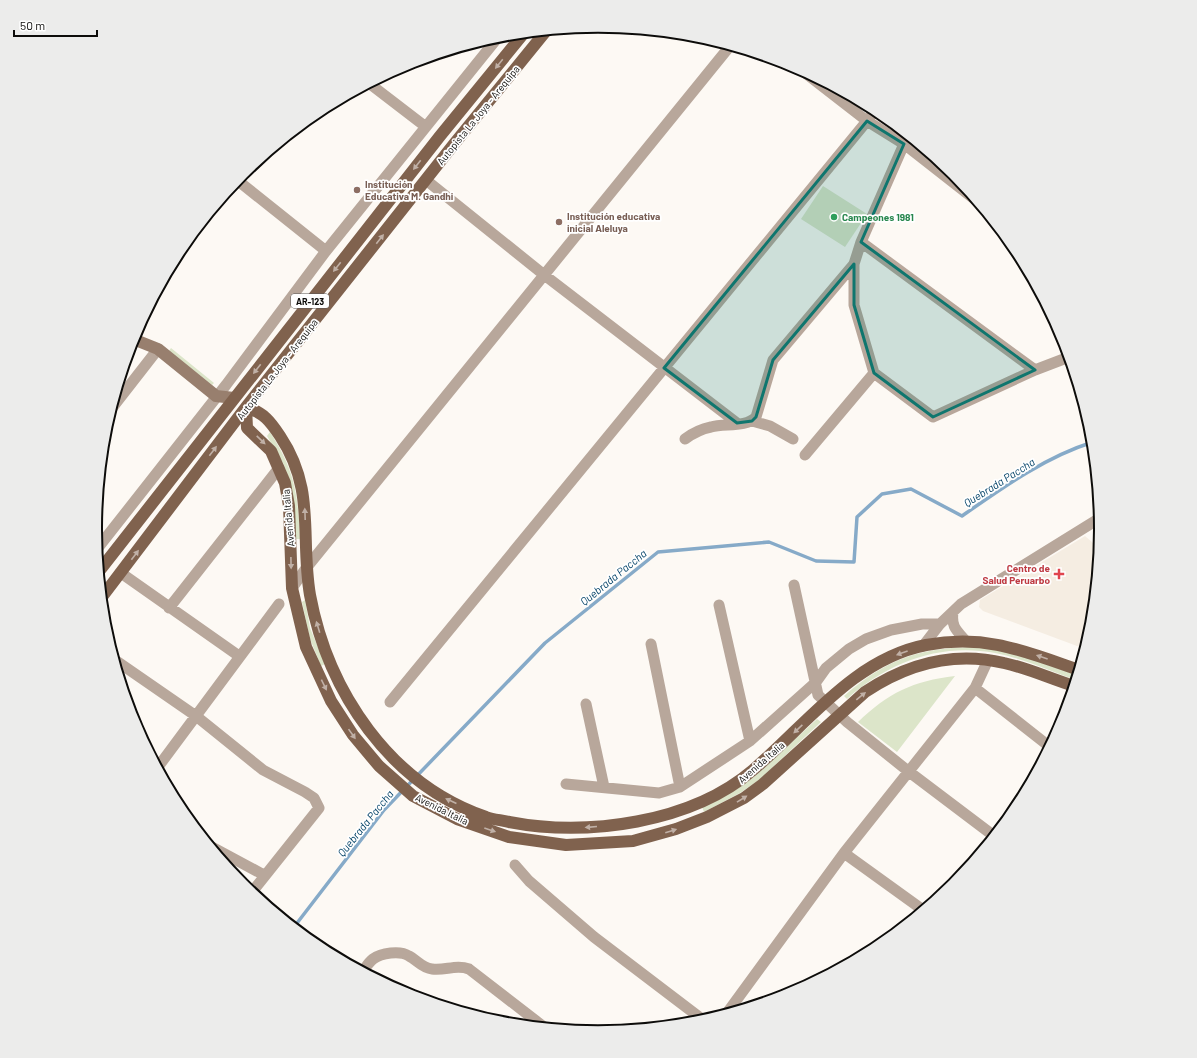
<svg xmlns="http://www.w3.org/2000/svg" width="1197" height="1058" viewBox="0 0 1197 1058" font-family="Barlow,sans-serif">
	<rect width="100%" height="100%" fill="#fdf9f4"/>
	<path fill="#f5ede2" d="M1085,536L1100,549L1092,627L1085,649L983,611L979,607L980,600Z"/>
	<path fill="#dce5c9" d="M823,186L867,214L845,247L801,219Z
		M171,348L214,383L212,385L169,351Z
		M270,432C295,471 298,494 300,539H296L289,478L283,463L267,436Z
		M305,600L310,628L325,664L321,666L310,639L302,602Z
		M983,647L1011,652L1077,675L1076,680C1050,671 1022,658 995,653C939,643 889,662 847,699L844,696C890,656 923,647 983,647Z
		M955,676L897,752L858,722C888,693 913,681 955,676Z
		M817,719L821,722L759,780L740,793L704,812L702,807L737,789L755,776Z"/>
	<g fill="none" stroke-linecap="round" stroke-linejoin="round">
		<path stroke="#86aac8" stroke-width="3.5" d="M294,927L384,810L545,643L658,552L769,542L816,561L854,562L857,517L882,494L911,489L962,516C1002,488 1045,457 1093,442"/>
		<path stroke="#b8a79b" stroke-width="11" d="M800,69L867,121L904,144L978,202
			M370,84L426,127
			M904,144L861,242L854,264V305L874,373L933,417L1035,370L1069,357
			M237,180L326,251
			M426,180L543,274L737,423
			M861,242L1035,370
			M112,408L158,349
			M752,421L770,426L793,439
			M685,439C693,433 701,429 711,427C724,423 746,428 756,417L773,360L854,264
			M805,455L874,373
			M97,549L226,385L326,251L499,36
			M121,573L239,656
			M794,585L818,695L847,722L908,771L994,836
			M292,588L307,567L730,46
			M719,605L750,741
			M169,608L279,468
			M953,612C951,626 956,630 965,640
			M651,644L680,787
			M923,646L940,624L961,604L1100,518
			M115,660L196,716L263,770L305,792L314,798L319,808L252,892
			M975,688L1050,747
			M390,702L876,110
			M586,704L604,787
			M158,767L279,604
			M566,784L659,793L680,787L750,741L816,682L826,668L849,649L866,639L891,630L922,624H940
			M212,847L264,875
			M844,853L923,910
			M515,865L529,881L594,937L703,1020
			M363,971C366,967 369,962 373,959C381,953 400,950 409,956C417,960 422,968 432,969C445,971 456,964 469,969L544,1027
			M727,1013L844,853L975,688L988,660"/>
		<path stroke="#987f6e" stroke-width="12" d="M133,339L158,349L216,396L234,398"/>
		<path stroke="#80624e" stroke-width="12" d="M100,570L440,136L524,33
			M102,597L246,407L454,144L546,31
			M1074,686C1051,679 1028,668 1004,663C954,651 907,664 865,692L763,784L744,798L707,817L676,829L633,841L566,845L509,837L457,819L413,796L379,766L353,735L331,701L306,647L292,588L289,506L285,483L271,451L247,428L246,407C264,413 270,421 280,436C316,490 300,536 310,595C328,692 390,784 486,817C494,820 502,820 509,822C587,837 691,823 753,770C806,725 854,659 926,645C986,634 1024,651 1079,670"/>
	</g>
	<defs><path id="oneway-solid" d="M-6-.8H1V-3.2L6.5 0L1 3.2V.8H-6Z"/></defs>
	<g fill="#c0b0a6">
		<use href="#oneway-solid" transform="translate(499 64) rotate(129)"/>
		<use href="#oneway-solid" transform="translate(417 165) rotate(128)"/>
		<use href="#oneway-solid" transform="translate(380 239) rotate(-52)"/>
		<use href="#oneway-solid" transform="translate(337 267) rotate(128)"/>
		<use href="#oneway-solid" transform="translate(257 369) rotate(128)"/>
		<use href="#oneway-solid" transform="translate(261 440) rotate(44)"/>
		<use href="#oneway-solid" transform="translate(213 451) rotate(-53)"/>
		<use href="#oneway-solid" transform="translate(305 514) rotate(-92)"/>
		<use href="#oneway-solid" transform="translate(135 555) rotate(-53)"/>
		<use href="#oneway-solid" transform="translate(291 563) rotate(89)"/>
		<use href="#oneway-solid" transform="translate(318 627) rotate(-107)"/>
		<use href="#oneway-solid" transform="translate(902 653) rotate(160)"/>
		<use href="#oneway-solid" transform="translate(1042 657) rotate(-161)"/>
		<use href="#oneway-solid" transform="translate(324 685) rotate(64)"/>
		<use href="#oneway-solid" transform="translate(861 696) rotate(-39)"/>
		<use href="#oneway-solid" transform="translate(798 729) rotate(137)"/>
		<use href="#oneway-solid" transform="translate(352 734) rotate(55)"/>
		<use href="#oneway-solid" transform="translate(742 799) rotate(-32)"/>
		<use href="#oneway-solid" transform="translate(451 801) rotate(-155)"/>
		<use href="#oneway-solid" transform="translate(591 827) rotate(175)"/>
		<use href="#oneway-solid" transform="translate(490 830) rotate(19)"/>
		<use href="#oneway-solid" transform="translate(671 831) rotate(-17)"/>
	</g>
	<path fill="#0f766e" fill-opacity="0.2" stroke="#0f766e" stroke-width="3" stroke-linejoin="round" d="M867,121L904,144L861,242L1035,370L933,417L874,373L854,305V264L773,360L756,417L752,421L737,423L664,368Z"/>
	<g fill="#8d6e63" stroke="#fff" stroke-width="1.5">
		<circle cx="357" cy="190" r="4"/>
		<circle cx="559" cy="222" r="4"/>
	</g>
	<circle fill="#2e9e5b" stroke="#fff" stroke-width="1.5" cx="834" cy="217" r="4"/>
	<path fill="#e0444e" stroke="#fff" stroke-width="1.5" d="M1057 568h4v4h4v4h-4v4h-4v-4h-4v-4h4z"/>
	<g text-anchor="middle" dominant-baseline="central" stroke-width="3.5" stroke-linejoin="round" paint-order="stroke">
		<rect fill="#fff" stroke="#565554" stroke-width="1" x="291" y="294" width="38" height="14" rx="3"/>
		<g font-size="9" font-weight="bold" fill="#0d0c0a">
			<text x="310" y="301">AR-123</text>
		</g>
		<g font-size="10" fill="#0d0c0a" stroke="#fff">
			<text transform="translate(478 115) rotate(-51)">Autopista La Joya - Arequipa</text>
			<text transform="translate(277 369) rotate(-52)">Autopista La Joya - Arequipa</text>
			<text transform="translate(288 518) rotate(-95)">Avenida Italia</text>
			<text transform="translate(761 762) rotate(-41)">Avenida Italia</text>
			<text transform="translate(442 809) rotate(26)">Avenida Italia</text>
		</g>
		<g font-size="10" font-weight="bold" fill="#785e54" stroke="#fff" text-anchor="start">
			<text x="365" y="184">Institución<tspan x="365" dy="12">Educativa M. Gandhi</tspan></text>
			<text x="567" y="216">Institución educativa<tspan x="567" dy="12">inicial Aleluya</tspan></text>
		</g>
		<g font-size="10" font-weight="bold" fill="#27864d" stroke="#fff" text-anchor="start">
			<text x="842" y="217">Campeones 1981</text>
		</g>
		<g font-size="10" font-weight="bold" fill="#be3a42" stroke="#fff" text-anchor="end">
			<text x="1050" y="568">Centro de<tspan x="1050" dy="12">Salud Peruarbo</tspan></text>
		</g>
		<g font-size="11" font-style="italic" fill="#004066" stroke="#fff">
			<text transform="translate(999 482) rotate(-32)">Quebrada Paccha</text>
			<text transform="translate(613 577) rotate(-39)">Quebrada Paccha</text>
			<text transform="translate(365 823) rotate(-51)">Quebrada Paccha</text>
		</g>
	</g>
	<path d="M0 0H1197V1058H0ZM102 529a496 496 0 1 1 992 0a496 496 0 1 1-992 0Z" fill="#ececeb" fill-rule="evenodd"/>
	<path fill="none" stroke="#0d0c0a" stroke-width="2" d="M102 529a496 496 0 1 1 992 0a496 496 0 1 1-992 0Z"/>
	<path d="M14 30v6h83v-6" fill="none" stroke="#0d0c0a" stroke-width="2"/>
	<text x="20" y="30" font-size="12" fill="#0d0c0a" stroke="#ffffff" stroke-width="3" paint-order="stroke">50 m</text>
</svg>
